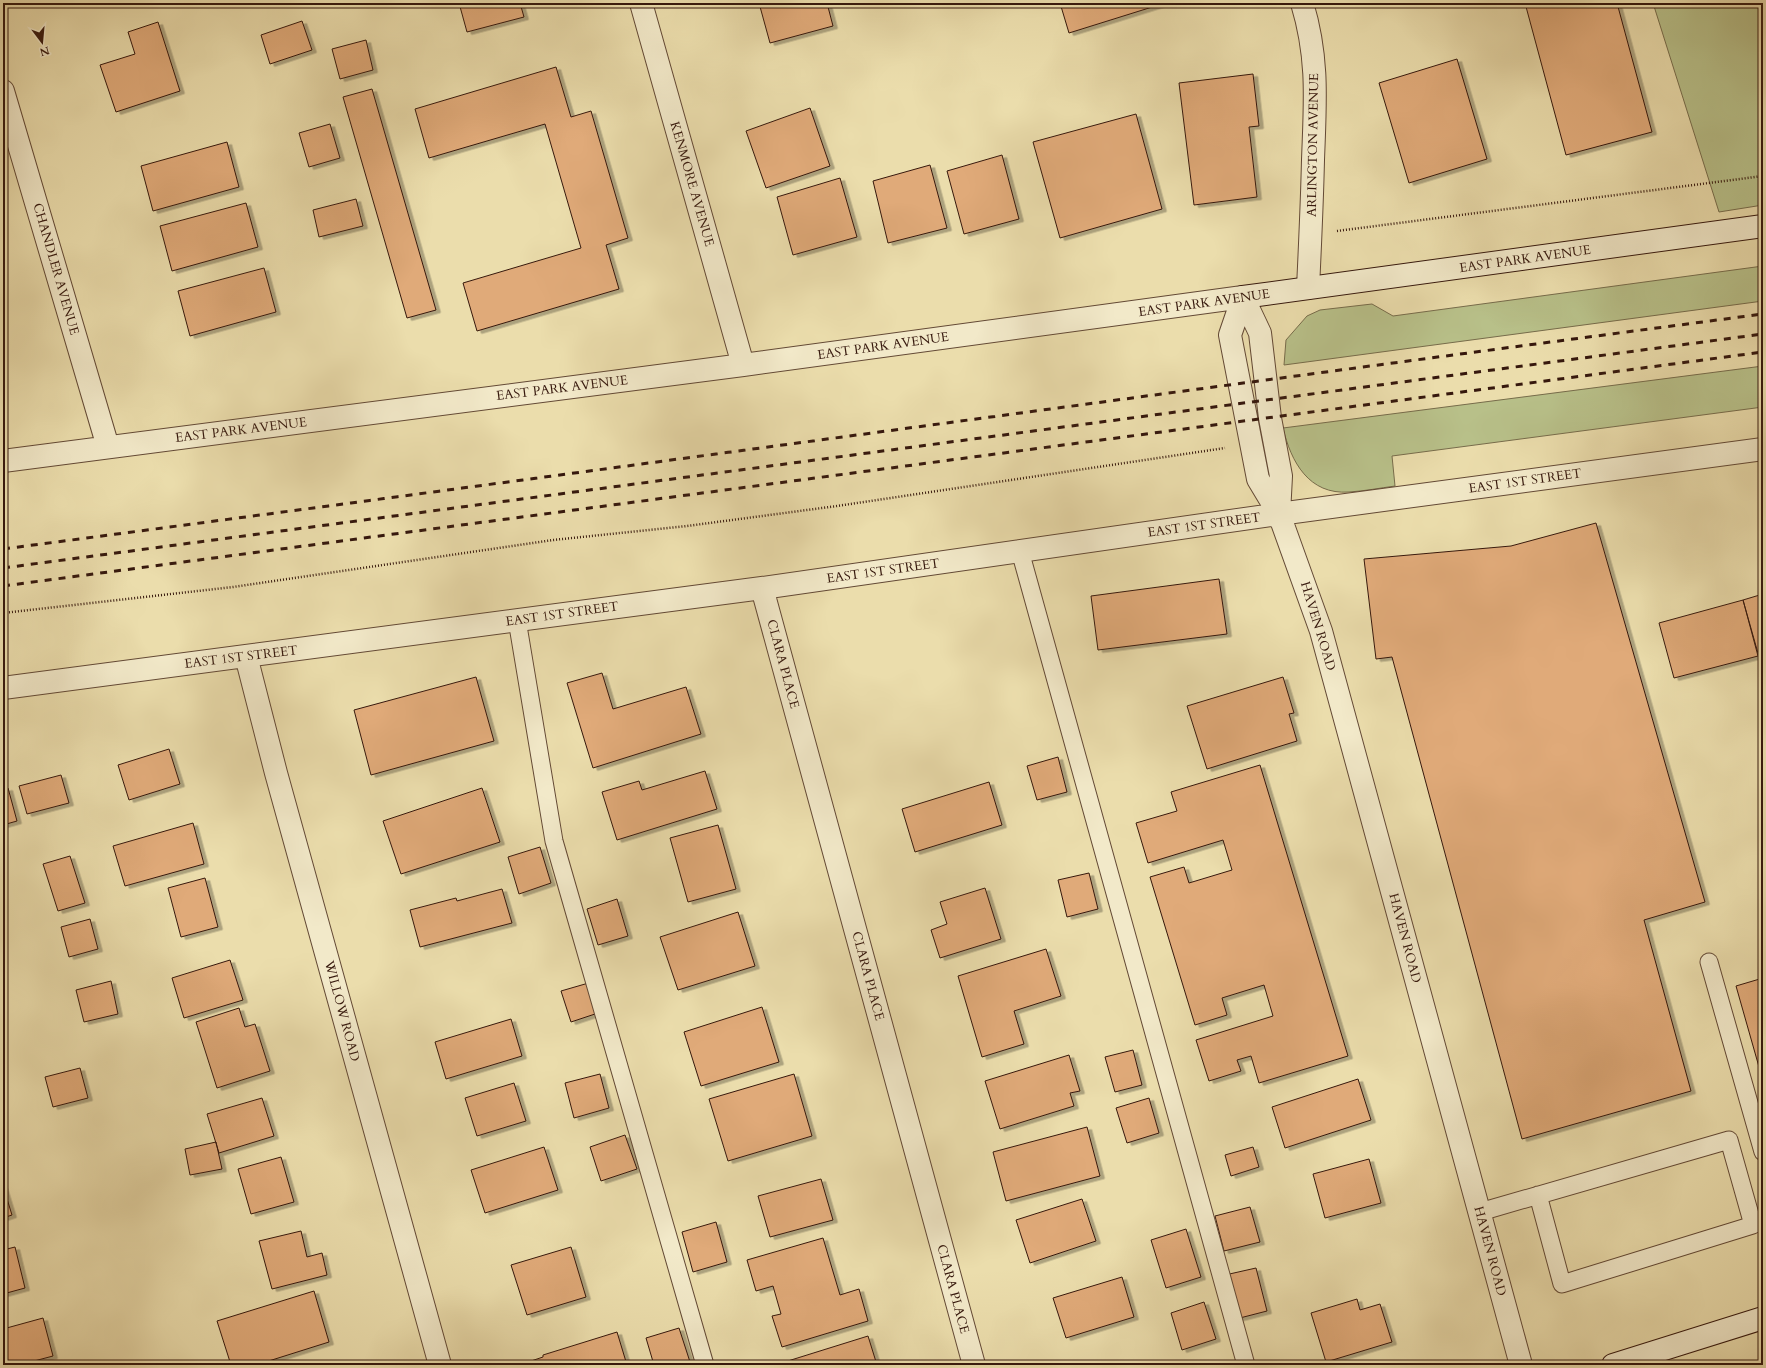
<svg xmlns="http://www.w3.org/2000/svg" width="1766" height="1368" viewBox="0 0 1766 1368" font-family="Cardo,serif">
	<defs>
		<filter id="shadow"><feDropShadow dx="4.5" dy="2.5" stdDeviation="0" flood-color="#0004"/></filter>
	</defs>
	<rect width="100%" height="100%" fill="#ebddac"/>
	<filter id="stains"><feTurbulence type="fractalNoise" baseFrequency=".005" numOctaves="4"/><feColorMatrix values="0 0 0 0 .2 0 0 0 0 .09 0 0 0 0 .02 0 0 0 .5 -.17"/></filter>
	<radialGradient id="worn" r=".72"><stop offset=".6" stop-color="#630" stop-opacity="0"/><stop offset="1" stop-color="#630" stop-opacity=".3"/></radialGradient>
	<path fill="#b8c089" stroke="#776c4b" d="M1653,3H1763V205L1719,212Z
		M1763,266V301L1284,365L1286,340L1307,316L1320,310L1372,304L1393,316Z
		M1763,366V407L1392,456L1395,486C1380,488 1365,491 1349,492C1309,495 1291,462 1283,428Z"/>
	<path fill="#e0aa79" stroke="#36180d" filter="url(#shadow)" d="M459,3H520L524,17L467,32Z
		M759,3H827L833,26L770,43Z
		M1060,3H1165L1069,33Z
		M1525,3H1617L1652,132L1566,155Z
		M302,21L312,50L270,64L261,35Z
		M158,22L180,91L116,112L100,65L135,54L128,32Z
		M366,40L373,70L340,79L332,49Z
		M1457,59L1487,159L1409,183L1379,83Z
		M556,67L571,117L591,111L628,238L606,245L619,289L477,331L463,283L581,248L545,124L429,158L415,109Z
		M1253,74L1259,126L1249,127L1257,197L1194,205L1179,83Z
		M372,89L436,310L407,318L343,97Z
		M810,108L830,166L766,188L746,131Z
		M1136,114L1162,209L1060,238L1033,142Z
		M330,124L340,158L309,167L299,133Z
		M227,142L239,187L153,211L141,166Z
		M1002,155L1019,219L964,234L947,171Z
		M930,165L947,228L888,243L873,181Z
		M840,178L857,237L793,255L777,197Z
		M356,199L363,226L319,237L313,210Z
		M246,203L258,247L172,271L160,226Z
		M264,268L276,312L190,336L178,291Z
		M1596,523L1705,902L1644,920L1691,1091L1522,1139L1392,657L1376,659L1364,559L1511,546Z
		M1219,579L1227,634L1098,650L1091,596Z
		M1763,594V671L1743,600Z
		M1743,600L1758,656L1674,678L1659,623Z
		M602,673L613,709L686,687L701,734L593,768L567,683Z
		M476,677L494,741L371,775L354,710Z
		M1283,677L1294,713L1289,714L1297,741L1207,769L1187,706Z
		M169,749L180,784L129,800L118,765Z
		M1058,757L1067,792L1037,800L1027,766Z
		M1260,765L1348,1056L1259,1083L1251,1056L1237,1060L1241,1071L1209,1081L1196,1040L1273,1016L1264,985L1222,998L1227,1015L1195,1025L1150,877L1184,867L1189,883L1232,870L1223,840L1148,863L1136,823L1177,811L1171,792Z
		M705,771L717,809L617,840L602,792L639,781L642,790Z
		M61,775L69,803L27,814L19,786Z
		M989,782L1002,825L915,852L902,809Z
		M8,788L17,821L3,825V789Z
		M482,788L500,842L401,874L383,821Z
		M193,823L204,864L125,886L113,846Z
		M718,825L736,889L688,902L670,838Z
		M540,847L551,883L519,894L508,857Z
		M70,856L85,903L58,911L43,864Z
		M1089,873L1098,909L1067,917L1058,880Z
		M205,878L218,927L181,937L168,888Z
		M985,888L1001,939L940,958L931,930L947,924L940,902Z
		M502,889L512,923L420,947L410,910L456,898L457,901Z
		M617,899L628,936L598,945L587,909Z
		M738,912L755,966L678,990L660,937Z
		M90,919L98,949L69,957L61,927Z
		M1046,949L1061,996L1014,1011L1024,1044L982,1057L958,976Z
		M230,960L243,1000L184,1018L172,978Z
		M1763,978V1081L1736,986Z
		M111,981L118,1014L84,1022L76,990Z
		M592,982L601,1012L571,1022L561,991Z
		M762,1007L779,1062L701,1086L684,1032Z
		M239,1008L245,1027L255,1024L270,1071L217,1088L196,1022Z
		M511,1019L522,1056L446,1079L435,1042Z
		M1133,1050L1142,1085L1115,1092L1105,1057Z
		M1069,1055L1080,1091L1070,1093L1074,1106L1000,1129L985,1081Z
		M80,1068L88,1098L53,1107L45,1077Z
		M600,1074L609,1108L574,1118L565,1083Z
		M794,1074L812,1136L728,1161L709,1099Z
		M1358,1079L1371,1120L1285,1148L1272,1107Z
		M514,1083L526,1121L477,1136L465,1098Z
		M262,1098L274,1136L219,1153L207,1114Z
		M1149,1098L1159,1133L1127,1143L1116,1108Z
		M1087,1127L1100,1176L1006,1201L993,1152Z
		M625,1135L637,1169L601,1181L590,1147Z
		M216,1142L222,1169L190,1175L185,1149Z
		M544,1147L558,1190L485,1213L471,1170Z
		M1253,1147L1259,1167L1231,1176L1225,1155Z
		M281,1157L294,1202L251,1214L238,1169Z
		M1369,1159L1381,1203L1325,1218L1313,1174Z
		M821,1179L833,1220L770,1237L758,1196Z
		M3,1186L12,1215L3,1218Z
		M1082,1199L1096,1241L1030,1263L1016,1220Z
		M1250,1207L1260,1242L1224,1251L1215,1216Z
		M716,1222L727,1262L693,1272L682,1232Z
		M1186,1229L1201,1277L1166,1288L1151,1240Z
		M301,1231L307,1257L322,1253L327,1275L272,1289L259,1241Z
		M823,1238L840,1295L859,1289L868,1321L782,1347L772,1316L781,1314L773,1286L756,1291L747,1260Z
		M15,1247L25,1288L3,1294V1250Z
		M571,1247L586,1297L527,1315L511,1265Z
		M1256,1268L1267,1311L1236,1319L1225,1275Z
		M1122,1277L1134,1317L1066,1338L1053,1298Z
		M314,1291L329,1342L256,1365H231L217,1321Z
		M1357,1299L1360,1310L1380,1304L1392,1342L1326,1362L1311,1313Z
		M1204,1302L1216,1339L1182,1350L1171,1313Z
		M43,1318L53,1356L19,1365H3V1329Z
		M679,1328L691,1365H654L646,1338Z
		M617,1332L627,1365H526L525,1363L543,1357V1355Z
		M868,1336L877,1365H775Z"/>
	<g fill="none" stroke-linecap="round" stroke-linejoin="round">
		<defs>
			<path id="lane" d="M1020,551L1246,1365
				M517,620L554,841L705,1365
				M1709,962L1763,1152
				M1480,1212L1729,1140L1753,1225L1562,1284L1538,1195"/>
			<path id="street" d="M641,3L743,365
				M1302,3C1319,59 1315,103 1313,160C1312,203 1310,246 1308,288
				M3,91L108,447
				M1243,297L1230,335L1258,479L1279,514L1321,631L1521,1365
				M1243,297L1260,333L1270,418L1281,476L1279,514
				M3,461L743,365L1243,297
				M762,588L974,1365
				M246,656L276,773L440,1365
				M3,688L762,588L1279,514L1763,449"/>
			<path id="secondary" d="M1243,297L1763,226
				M1613,1365L1763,1318"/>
		</defs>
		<use href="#lane" stroke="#634935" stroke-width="19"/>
		<use href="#street" stroke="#634935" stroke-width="24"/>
		<use href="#secondary" stroke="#36180d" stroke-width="24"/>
		<path stroke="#36180d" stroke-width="2.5" stroke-dasharray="1 2" stroke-linecap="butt" d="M1337,231L1763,176
			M3,613L233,587L553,540L687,526L837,506L1225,448"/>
		<use href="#lane" stroke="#f2e9c9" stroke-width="17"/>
		<use href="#street" stroke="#f2e9c9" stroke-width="22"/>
		<use href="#secondary" stroke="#f2e9c9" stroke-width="22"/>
		<path stroke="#36180d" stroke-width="3" stroke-dasharray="7 7" stroke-linecap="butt" d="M3,549C590,472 1176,391 1763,314
			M3,568L1763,334
			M3,586L1763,352"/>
	</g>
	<g text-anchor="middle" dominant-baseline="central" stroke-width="3" stroke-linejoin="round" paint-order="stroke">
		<g font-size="13" fill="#36180d" stroke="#f2e9c9">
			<text transform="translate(1313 145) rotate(-89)">ARLINGTON AVENUE</text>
			<text transform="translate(692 184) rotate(74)">KENMORE AVENUE</text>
			<text transform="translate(1525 259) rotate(-8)">EAST PARK AVENUE</text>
			<text transform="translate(56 269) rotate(74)">CHANDLER AVENUE</text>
			<text transform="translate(1204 303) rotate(-8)">EAST PARK AVENUE</text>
			<text transform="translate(883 346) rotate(-8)">EAST PARK AVENUE</text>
			<text transform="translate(562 388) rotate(-7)">EAST PARK AVENUE</text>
			<text transform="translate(241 430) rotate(-7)">EAST PARK AVENUE</text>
			<text transform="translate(1525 481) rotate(-8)">EAST 1ST STREET</text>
			<text transform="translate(1204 525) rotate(-8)">EAST 1ST STREET</text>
			<text transform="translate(883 571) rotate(-8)">EAST 1ST STREET</text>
			<text transform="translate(562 614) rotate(-8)">EAST 1ST STREET</text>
			<text transform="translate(1318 626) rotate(73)">HAVEN ROAD</text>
			<text transform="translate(241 657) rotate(-7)">EAST 1ST STREET</text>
			<text transform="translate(783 664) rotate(75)">CLARA PLACE</text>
			<text transform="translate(1405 938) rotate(75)">HAVEN ROAD</text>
			<text transform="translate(868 976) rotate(75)">CLARA PLACE</text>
			<text transform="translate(342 1011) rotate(75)">WILLOW ROAD</text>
			<text transform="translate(1490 1251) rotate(75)">HAVEN ROAD</text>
			<text transform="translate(953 1289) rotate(75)">CLARA PLACE</text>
		</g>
	</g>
	<rect width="1766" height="1368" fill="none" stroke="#ebddac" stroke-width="16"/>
	<rect x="4" y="4" width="1758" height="1360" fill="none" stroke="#36180d" stroke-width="2"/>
	<rect x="8" y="8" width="1750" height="1352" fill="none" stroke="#36180d"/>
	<g transform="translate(42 42) rotate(164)" stroke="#f2e9c9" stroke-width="3" paint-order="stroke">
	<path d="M0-3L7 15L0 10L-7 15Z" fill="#36180d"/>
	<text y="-6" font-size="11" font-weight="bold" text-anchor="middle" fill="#36180d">N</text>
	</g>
	<rect width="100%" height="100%" filter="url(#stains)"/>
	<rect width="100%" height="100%" fill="url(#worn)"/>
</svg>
